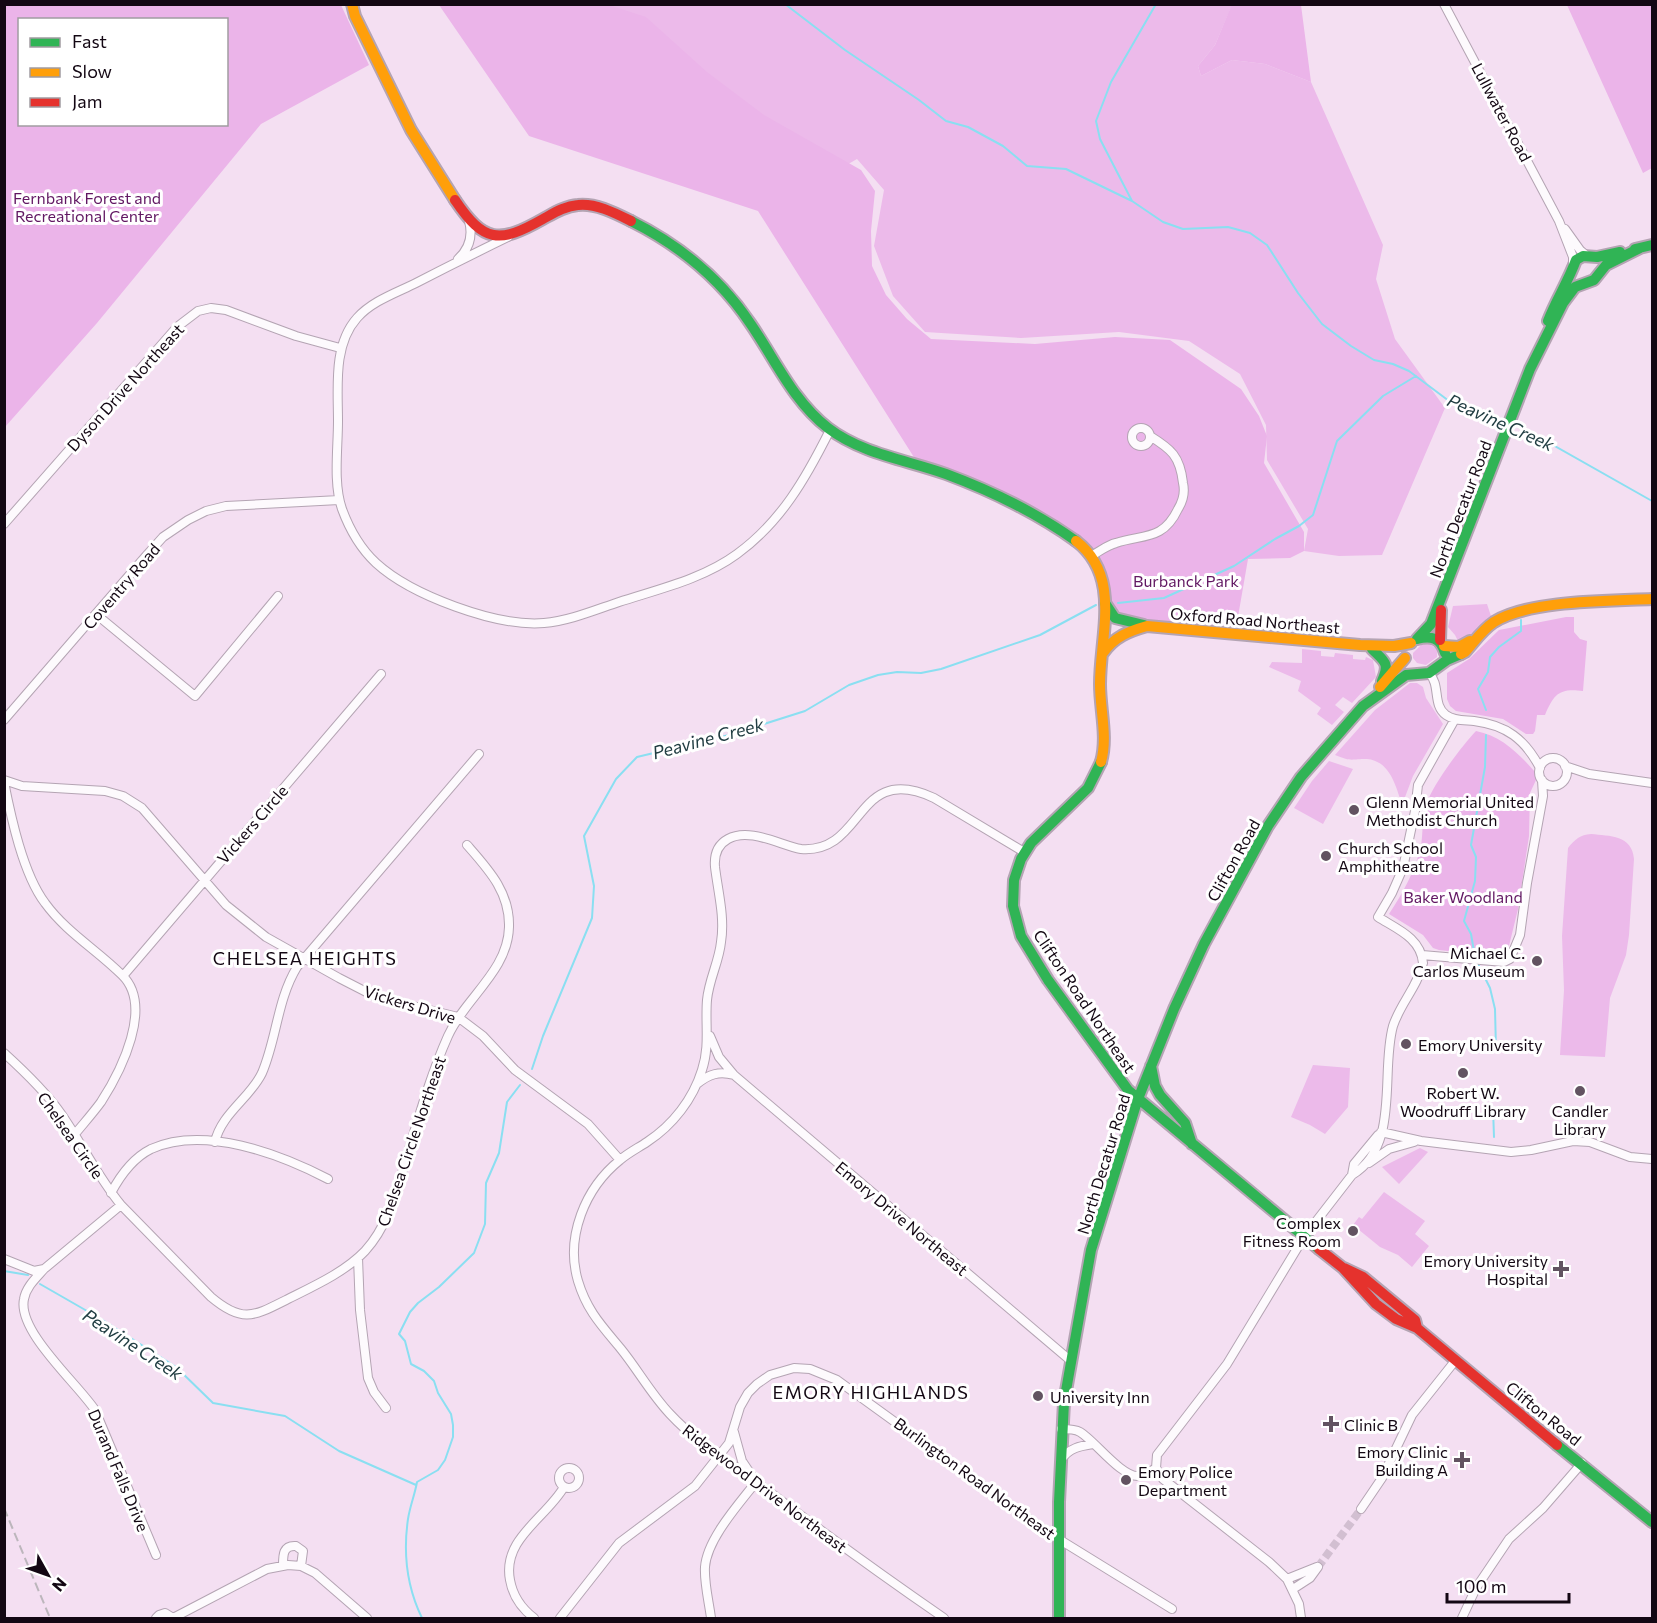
<svg xmlns="http://www.w3.org/2000/svg" width="1657" height="1623" viewBox="0 0 1657 1623" font-family="Commissioner,sans-serif">
	<rect width="100%" height="100%" fill="#f4dff2"/>
	<path fill="#ecbaea" d="M459,5H1232L1215,45L1198,66L1201,76L1232,60L1265,64L1311,82L1383,245L1376,279L1395,339L1445,408L1382,555L1339,556L1304,551L1308,529L1267,460L1266,425L1240,374L1189,341L1119,332L1021,338L925,332L893,296L874,246L884,190L857,159L819,181Z
		M1487,604L1491,616L1468,637L1459,643L1455,635L1448,627L1453,606Z
		M1428,643L1437,649V657L1426,665L1417,663L1413,658V653L1421,645Z
		M1302,649L1321,651V656L1334,657L1335,653L1353,655V659L1365,660L1366,657L1373,660L1376,677L1352,703L1343,697L1335,705L1344,712L1332,725L1317,714L1321,708L1298,691L1301,681L1269,667L1272,662L1302,663Z
		M1410,683H1417L1423,687L1426,698L1443,724L1413,776L1402,805C1396,786 1390,761 1367,759C1350,759 1352,762 1335,755L1375,710Z
		M1329,761L1353,769L1323,824L1294,808L1312,781Z
		M1591,834C1610,836 1632,835 1634,859L1629,935L1626,955L1610,998L1605,1057L1560,1055L1564,990L1562,936L1568,848C1575,839 1580,835 1591,834Z
		M1313,1065L1350,1068L1348,1107L1325,1134L1310,1125L1291,1117Z
		M1420,1148L1428,1152L1399,1184L1382,1167Z
		M1384,1192L1425,1221L1415,1234L1429,1246L1412,1267L1398,1255L1380,1247L1353,1225L1359,1217L1362,1219Z"/>
	<path fill="#ebb4e9" fill-rule="evenodd" d="M5,4L341,5L369,65L261,124L97,323L5,427ZM20,20H226V124H20Z
		M1232,4L1301,5L1311,82L1265,64L1232,60L1201,76L1198,66L1215,45Z
		M439,5H609L646,17L707,72L764,115L861,170L875,191L871,231L872,266L886,295L907,319L931,339L1035,344L1115,337L1170,340L1241,389L1259,416L1267,436L1264,463L1304,532V551L1290,558L1248,559L1235,634L1122,616L1113,612L1097,570L1067,538L1000,495L917,462L758,211L529,136Z
		M1567,5H1652V168L1643,173Z
		M1566,617H1574V632L1580,639L1587,641L1583,691C1559,688 1554,694 1545,715H1537L1535,731L1533,734H1526L1503,719L1456,711L1450,706L1447,699V673L1469,659L1499,630Z
		M1476,731C1502,736 1519,754 1536,773V780L1530,793L1529,836L1518,909L1508,950L1498,957L1439,950L1433,948L1423,935L1389,914C1403,893 1415,871 1421,846C1423,833 1422,818 1426,805C1433,784 1461,747 1476,731Z"/>
	<g fill="none" stroke-linecap="round" stroke-linejoin="round">
		<path stroke="#8adff1" stroke-width="2" d="M785,4L845,50L919,100L946,121L968,127L1003,146L1027,166L1066,169L1132,201L1163,222L1183,229L1228,227L1250,233L1267,245L1298,293L1322,324L1351,346L1374,360L1393,364L1409,371L1449,401L1507,422
			M1132,201L1100,139L1096,121L1111,82L1156,4
			M1512,424L1523,428L1652,501
			M1118,603L1164,598L1234,566L1275,539L1299,526L1313,515L1337,441L1383,396L1416,376
			M1486,710L1478,689L1488,672L1490,657L1499,647L1521,631V620
			M1475,957L1471,934L1464,921L1475,881L1476,857L1471,845L1485,767L1486,735
			M1477,962L1490,988L1495,1009L1496,1049
			M532,1069L543,1036L592,918L594,886L584,836L616,779L637,757L729,735L805,711L849,685L878,675L897,672L921,673L941,669L1040,635L1096,605
			M1493,1108L1494,1137
			M4,1271L28,1275
			M40,1284L101,1319L176,1367L213,1403L285,1416L339,1451L416,1485
			M422,1618C407,1587 403,1553 408,1519C410,1506 415,1494 417,1482L438,1470L445,1460L453,1437V1425L451,1414L438,1393L434,1381L424,1371L411,1364L405,1341L399,1334L410,1312L418,1303L439,1287L474,1253L485,1224L486,1183L499,1153L507,1102L520,1085"/>
		<path stroke="#d2bfd1" stroke-width="8" stroke-dasharray="8 4" stroke-linecap="butt" d="M1318,1567L1361,1509"/>
		<defs>
			<path id="street" d="M1444,4L1559,221L1573,257V266
				M1565,229L1580,250L1586,255
				M508,237C477,252 447,267 416,283C396,293 372,301 357,318C333,345 338,387 338,421C338,449 333,483 342,509C349,528 361,549 376,563C411,595 496,627 544,623C569,621 595,610 619,602C659,589 703,579 737,554C781,522 806,478 830,430
				M458,259C469,249 473,236 469,221
				M1132 437a9 9 0 1 1 18 0a9 9 0 1 1-18 0Z
				M4,524L149,359L177,327L198,311L211,308L226,310L296,336L340,348
				M1091,556C1099,552 1107,545 1116,543C1143,534 1163,541 1178,509C1183,501 1185,492 1183,483C1180,456 1171,449 1150,436
				M97,615L195,696L278,596
				M1429,673C1441,685 1432,705 1446,715C1454,721 1465,720 1474,721C1506,725 1525,739 1540,768
				M4,720L145,557L163,537L188,520L206,511L226,506L339,500
				M1539 772a14 14 0 1 1 28 0a14 14 0 1 1-28 0Z
				M1565,766L1589,774L1652,783
				M4,780L22,786L105,791L123,796L142,808L226,905L266,937L339,978L376,997L458,1017L483,1036L515,1070L588,1124L620,1160
				M4,782C11,817 23,874 45,903C66,932 97,950 122,975C154,1006 121,1071 101,1102C93,1113 84,1123 75,1134
				M1422,955L1504,962L1510,959L1520,935L1527,883L1543,796L1542,780
				M123,976L381,674
				M710,1036L719,1057L734,1075L1071,1361
				M4,1053C25,1072 46,1092 62,1115C82,1144 98,1177 121,1205L211,1297C243,1324 254,1316 288,1299C314,1286 345,1272 365,1251C389,1225 397,1189 407,1156C419,1116 431,1074 448,1036C465,998 508,971 509,927C510,892 488,869 467,845
				M697,1084C709,1074 719,1071 734,1075
				M1381,1132L1421,1141L1511,1152L1531,1150L1573,1141L1590,1142L1630,1157L1652,1159
				M215,1142C221,1114 250,1098 262,1073C277,1038 277,1000 297,967L479,754
				M1369,1163L1389,1149L1414,1142
				M1352,1175L1354,1164L1378,1135
				M111,1193C120,1176 133,1158 151,1149C204,1125 280,1154 328,1179
				M358,1258L360,1310L368,1378L374,1392L386,1408
				M4,1259L34,1271L44,1269L121,1205
				M44,1269C36,1278 26,1287 24,1299C17,1331 77,1383 95,1410L156,1555
				M1061,1429C1067,1429 1075,1429 1080,1432C1094,1440 1122,1478 1139,1476C1145,1475 1151,1471 1156,1468
				M1061,1460C1069,1448 1080,1446 1093,1444
				M559 1478a10 10 0 1 1 20 0a10 10 0 1 1-20 0Z
				M1361,1509L1382,1478L1412,1415L1455,1361
				M283,1565C283,1555 283,1545 296,1546L303,1551L301,1566
				M1287,1579L1317,1567
				M1293,1589L1310,1578L1318,1567
				M156,1618L159,1615L165,1613L173,1618
				M173,1618L267,1569L288,1565L301,1566L315,1573L367,1618
				M534,1618C521,1608 513,1597 510,1580C502,1539 546,1518 564,1487
				M560,1618L619,1543L695,1486L729,1443L740,1407L748,1393L757,1384L770,1375L794,1368L810,1369L837,1380L1044,1530L1172,1609
				M711,1618C709,1602 704,1583 705,1567C707,1539 739,1504 756,1482L742,1461L734,1432
				M944,1618C880,1574 817,1528 755,1481C726,1460 695,1441 670,1414C651,1394 638,1370 621,1349C602,1326 587,1311 578,1281C565,1237 585,1188 620,1160C628,1153 638,1148 647,1142C673,1125 693,1099 702,1070C710,1046 705,1024 707,1000C709,979 719,962 721,942C725,917 718,892 715,867C714,855 717,845 728,839C749,827 780,845 801,849C866,854 854,761 934,798L1024,852
				M1301,1618L1299,1604L1287,1579L1269,1562L1163,1479L1156,1468L1157,1455L1227,1364L1304,1237L1352,1175C1401,1146 1380,1072 1393,1026C1400,1004 1418,986 1423,963C1421,938 1397,929 1378,917L1392,893L1403,868L1415,811L1418,785L1455,719
				M1462,1618L1476,1588L1509,1539L1543,1508L1582,1463"/>
			<path id="fast" d="M631,221C679,245 720,278 750,323C775,359 793,401 828,428C862,454 907,460 946,474C989,490 1038,514 1076,541
				M1635,249L1652,245
				M1548,321C1556,300 1568,282 1576,260L1583,256L1597,257L1620,252
				M1105,603L1115,618L1144,625
				M1417,639L1431,624L1530,369L1563,303L1575,287L1594,280L1606,265L1640,248
				M1417,639C1431,635 1441,638 1445,653
				M1372,649C1385,662 1390,663 1382,681
				M1101,762L1088,788L1031,843L1021,859L1014,880L1013,906L1021,936L1048,980L1128,1090L1319,1249
				M1151,1066L1155,1086L1160,1095L1185,1123L1192,1144
				M1141,1102L1138,1099L1174,1009L1204,944L1268,826L1301,777L1363,706L1406,675L1429,673L1447,660L1461,654
				M1557,1445L1652,1522
				M1059,1618V1502L1064,1402L1091,1250L1139,1095"/>
			<path id="slow" d="M352,4L355,16L411,130L455,200
				M1076,541C1122,576 1100,635 1100,684C1100,710 1108,737 1101,762
				M1444,646L1459,647L1470,641
				M1103,653C1114,637 1129,631 1147,626L1360,645L1394,646L1411,643
				M1461,654L1465,652C1474,642 1482,630 1494,622C1529,600 1610,601 1652,599
				M1380,687L1405,658"/>
			<path id="jam" d="M455,200C484,243 499,244 543,219C554,213 565,206 578,205C596,203 615,213 631,221
				M1440,640L1441,610
				M1319,1249L1343,1268L1376,1304L1396,1319L1417,1328
				M1344,1268L1363,1277L1415,1320L1417,1328L1557,1445"/>
		</defs>
		<use href="#street" stroke="#b4a4b3" stroke-width="10"/>
		<use href="#fast" stroke="#b4a4b3" stroke-width="14"/>
		<use href="#slow" stroke="#b4a4b3" stroke-width="14"/>
		<use href="#jam" stroke="#b4a4b3" stroke-width="14"/>
		<use href="#street" stroke="#fdfafd" stroke-width="8"/>
		<use href="#fast" stroke="#30b455" stroke-width="10"/>
		<use href="#slow" stroke="#ff9f0a" stroke-width="10"/>
		<use href="#jam" stroke="#e5322d" stroke-width="10"/>
		<path stroke="#bcb6bc" stroke-width="2" stroke-dasharray="9 4.5" stroke-linecap="butt" d="M4,1508L50,1618"/>
	</g>
	<g fill="#625361" stroke="#fff" stroke-width="2">
		<circle cx="1354" cy="810" r="6"/>
		<circle cx="1326" cy="856" r="6"/>
		<circle cx="1537" cy="961" r="6"/>
		<circle cx="1406" cy="1044" r="6"/>
		<circle cx="1463" cy="1073" r="6"/>
		<circle cx="1580" cy="1091" r="6"/>
		<circle cx="1353" cy="1231" r="6"/>
		<path d="M1558 1260h6v6h6v6h-6v6h-6v-6h-6v-6h6z"/>
		<circle cx="1038" cy="1396" r="6"/>
		<path d="M1328 1415h6v6h6v6h-6v6h-6v-6h-6v-6h6z"/>
		<path d="M1459 1451h6v6h6v6h-6v6h-6v-6h-6v-6h6z"/>
		<circle cx="1126" cy="1480" r="6"/>
	</g>
	<g text-anchor="middle" dominant-baseline="central" stroke-width="6" stroke-linejoin="round" paint-order="stroke">
		<g font-size="16" fill="#130713" stroke="#fff">
			<text transform="translate(1502 112) rotate(62)">Lullwater Road</text>
			<text transform="translate(125 387) rotate(-48)">Dyson Drive Northeast</text>
			<text transform="translate(1460 509) rotate(-69)">North Decatur Road</text>
			<text transform="translate(121 586) rotate(-49)">Coventry Road</text>
			<text transform="translate(1255 620) rotate(5)">Oxford Road Northeast</text>
			<text transform="translate(252 824) rotate(-49)">Vickers Circle</text>
			<text transform="translate(1233 860) rotate(-61)">Clifton Road</text>
			<text transform="translate(1085 1001) rotate(56)">Clifton Road Northeast</text>
			<text transform="translate(410 1004) rotate(17)">Vickers Drive</text>
			<text transform="translate(71 1135) rotate(55)">Chelsea Circle</text>
			<text transform="translate(411 1141) rotate(-71)">Chelsea Circle Northeast</text>
			<text transform="translate(1103 1164) rotate(-73)">North Decatur Road</text>
			<text transform="translate(902 1218) rotate(40)">Emory Drive Northeast</text>
			<text transform="translate(1544 1413) rotate(39)">Clifton Road</text>
			<text transform="translate(119 1470) rotate(67)">Durand Falls Drive</text>
			<text transform="translate(975 1478) rotate(36)">Burlington Road Northeast</text>
			<text transform="translate(765 1488) rotate(37)">Ridgewood Drive Northeast</text>
		</g>
		<g font-size="16" fill="#611762" stroke="#fff">
			<text x="87" y="197">Fernbank Forest and<tspan x="87" dy="18">Recreational Center</tspan></text>
			<text x="1186" y="580">Burbanck Park</text>
			<text x="1463" y="896">Baker Woodland</text>
		</g>
		<g font-size="16" fill="#130713" stroke="#fff" text-anchor="start">
			<text x="1366" y="801">Glenn Memorial United<tspan x="1366" dy="18">Methodist Church</tspan></text>
			<text x="1338" y="847">Church School<tspan x="1338" dy="18">Amphitheatre</tspan></text>
			<text x="1525" y="952" text-anchor="end">Michael C.<tspan x="1525" dy="18">Carlos Museum</tspan></text>
			<text x="1418" y="1044">Emory University</text>
			<text x="1463" y="1092" text-anchor="middle">Robert W.<tspan x="1463" dy="18">Woodruff Library</tspan></text>
			<text x="1580" y="1110" text-anchor="middle">Candler<tspan x="1580" dy="18">Library</tspan></text>
			<text x="1341" y="1222" text-anchor="end">Complex<tspan x="1341" dy="18">Fitness Room</tspan></text>
			<text x="1548" y="1260" text-anchor="end">Emory University<tspan x="1548" dy="18">Hospital</tspan></text>
			<text x="1050" y="1396">University Inn</text>
			<text x="1344" y="1424">Clinic B</text>
			<text x="1448" y="1451" text-anchor="end">Emory Clinic<tspan x="1448" dy="18">Building A</tspan></text>
			<text x="1138" y="1471">Emory Police<tspan x="1138" dy="18">Department</tspan></text>
		</g>
		<g font-size="18" font-style="italic" fill="#213d42" stroke="#fff">
			<text transform="translate(1501 422) rotate(24)">Peavine Creek</text>
			<text transform="translate(708 738) rotate(-15)">Peavine Creek</text>
			<text transform="translate(133 1344) rotate(33)">Peavine Creek</text>
		</g>
		<g font-size="18" letter-spacing="1.5" fill="#130713" stroke="#fff">
			<text x="305" y="958">CHELSEA HEIGHTS</text>
			<text x="871" y="1392">EMORY HIGHLANDS</text>
		</g>
	</g>
	<rect width="1657" height="1623" fill="none" stroke="#130713" stroke-width="12"/>
	<rect x="18" y="18" width="210" height="108" fill="#ffffff" stroke="#a19ca1" stroke-width="1.5"/>
	<rect x="30" y="38" width="30" height="9" fill="#30b455" stroke="#a19ca1" stroke-width="1.5"/>
	<text x="72" y="48" font-size="18" fill="#130713">Fast</text>
	<rect x="30" y="68" width="30" height="9" fill="#ff9f0a" stroke="#a19ca1" stroke-width="1.5"/>
	<text x="72" y="78" font-size="18" fill="#130713">Slow</text>
	<rect x="30" y="98" width="30" height="9" fill="#e5322d" stroke="#a19ca1" stroke-width="1.5"/>
	<text x="72" y="108" font-size="18" fill="#130713">Jam</text>
	<g transform="translate(48 1575) rotate(130)" stroke="#ffffff" stroke-width="4.5" paint-order="stroke">
	<path d="M0-4.5L10 22L0 15L-10 22Z" fill="#130713"/>
	<text y="-9" font-size="16" font-weight="bold" text-anchor="middle" fill="#130713">N</text>
	</g>
	<path d="M1447 1593v9h122v-9" fill="none" stroke="#130713" stroke-width="3"/>
	<text x="1456" y="1593" font-size="18" fill="#130713" stroke="#ffffff" stroke-width="4.5" paint-order="stroke">100 m</text>
</svg>
